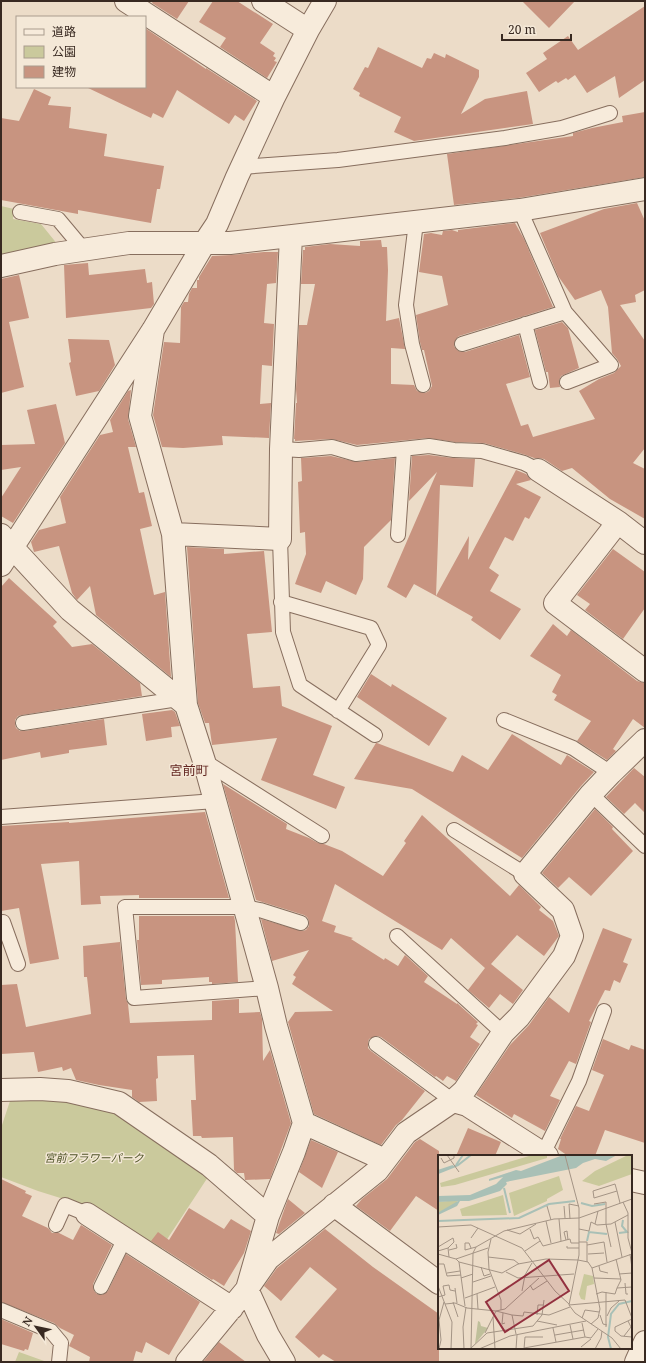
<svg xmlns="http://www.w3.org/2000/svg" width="646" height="1363" viewBox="0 0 646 1363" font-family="'Noto Serif','Noto Sans JP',serif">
	<rect width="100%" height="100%" fill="#ecdcc8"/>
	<path fill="#cac99c" d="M1,206L14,209L13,219L41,224L58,245L1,258Z
		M11,1098L65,1100L113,1111L208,1177L160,1250L70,1201L38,1191L1,1177V1128Z
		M19,1352L47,1362H15Z"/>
	<path fill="#c89480" d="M153,1H189L177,19L152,3Z
		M213,1H237L273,24L260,43L275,53L273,56L276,58L274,61L277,62L267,78L220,47L226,38L199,22Z
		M522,1H575L549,28Z
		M645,6V80L619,98L615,76L587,93L575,75L568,80L566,78L558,83L556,81L539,92L526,73L547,59L543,53L568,36L578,50Z
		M145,28L206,69V68L257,101L244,121L235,115L229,124L177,90L163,118L153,113L151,118L86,87H145Z
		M378,47L422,68L427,58L431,59L434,53L445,58L446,54L479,70V77L461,114L485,99L527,91L533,124L414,141L394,132L401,117L359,96L360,93L353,89L365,67L368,68Z
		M34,89L51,97L48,105L71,107L69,128L107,134L104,156L164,166L160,189H157L151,223L78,210V214L1,200V118L19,121Z
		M645,112V177L518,198L454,205L447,154L573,136V133L592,128L623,122L622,116Z
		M637,203L645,221V290L635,295L636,302L620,305L645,341V448L633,463L645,469V519L610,499L572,468L562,471L544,459L539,458H534L526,455L484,443L455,442L428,438L357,445L332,439L295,441V439H294L296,403H297L296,389L299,325H307L315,284H301L303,250H305V247L330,244L360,246V241L381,240L382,247H387L388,270L386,321L399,318L405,349L391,348V384L414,385L417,391L425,393L429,391L432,386L424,350H422L420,342L416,315L448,305L442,276L419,272L424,234L431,233L442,235L443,231L452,230L458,232V230L515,223L524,239L553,307L459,336L456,339L454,346L457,350L461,352H465L519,335L530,377L506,384L521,426L528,424L533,437L595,419L579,391L599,379L614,373L621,366L617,359L612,353L608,307L601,290L575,300L558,276L540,233L604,209Z
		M264,252H278L276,283L267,284L264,323L274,324L272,366L262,365L260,404L271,403L269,438L222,436L223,445L183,448L162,447L153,415L164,342L180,343L181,307L184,302H188L189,294L192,288H197V280H199V277L212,256L231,255Z
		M88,263L89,275L145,269L147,283L152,282L154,304L151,308L66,318L64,265Z
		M19,275L29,318L9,322L24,387L1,393V279Z
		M562,322L568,328L579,368L561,376L559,381L560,387L550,388L548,372H546L535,330Z
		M68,339L109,340L115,365L99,391L76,396L69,363L71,362Z
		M131,390L128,419L136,447H128L139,493L144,492L152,526L140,529L154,595L165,592L171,677L96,615L90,586L77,600L72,593L59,546L34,552L31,542L39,530L66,523L60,497L100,435L113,432L110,420L128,391Z
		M56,404L65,443L13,523L1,516V498L21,467L1,470V445L35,444L27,410Z
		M429,455L453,458L475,459L473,487L440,485L436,596L414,584L406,598L387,587L437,472L409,501L412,456Z
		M331,456L357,462L395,458L391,520L364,547L363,579L356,595L326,581L321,593L295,584L306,554L305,532L300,533L298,482L302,481L301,458Z
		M516,470L526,474L531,480L516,484L541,497L529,519L525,517L513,541L505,537L489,568L499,575L490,591L521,609L500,640L471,620L473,617L436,596L469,536L468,560Z
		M187,547L224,549V554L264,551L272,632L247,634L253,688L280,686L282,706L332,726L313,775L345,787L336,809L261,780L277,738L212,745L209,723H205L198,703Z
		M613,549L645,572V608L623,639L585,610L590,604L577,595Z
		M9,578L57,622L53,626L72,647L92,644L140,683L142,696L22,715L18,716L15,720V724L16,728L20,731H24L104,719L107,745L69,750V753L41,758L40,752L1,760V587Z
		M553,624L567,636L571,630L637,681L645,683V728L633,719L613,749L616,751L607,760L577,741L591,721L554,700L557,695L552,692L561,675L530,656Z
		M371,674L391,687L392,684L447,718L429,746L357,697Z
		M172,710L175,712L180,726L171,727L172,737L146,741L142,714Z
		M512,734L561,765L567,755L594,772L581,786L522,858L412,789L354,779L376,743H377L453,772L462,755L488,770Z
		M634,768L645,777V813L635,803L624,814L606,797Z
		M223,784L287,824L286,829L309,838L318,843L324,844L342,851L383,876L406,843L404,841L422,815L510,896L519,885L541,907L539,910L553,921L559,936L544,956L517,935L491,964L523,990L513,1004L500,994L489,1008L468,990L485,968L451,938L442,950L335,884L322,921L336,926L334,932L353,938L351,939L384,960L385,958L398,966L405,955L428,976L424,982L457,1004V1003L478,1022L476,1024L478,1025L470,1037L480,1044L456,1081L447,1076L443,1081L436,1076L435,1077L381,1037L377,1036L369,1039L368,1043V1048L371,1051L425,1091L402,1120L396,1125L381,1145L314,1114L288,1022L295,1012L333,1011L292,984L296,977L293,975L309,950L272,961L261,919L302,931L306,930L309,926V921L307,917L304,915L256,900Z
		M595,809L613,827L612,829L633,851L591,896L569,877L558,888L542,873Z
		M205,812L229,898H139V895L100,896L101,904L81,905L79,861L41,864L59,959L30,964L19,908L1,911V826L69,822V823Z
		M139,916H234L235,921L238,982L212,984V982H209V977L162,980V984L141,985L137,940H139Z
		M603,928L632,939L623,962L628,964L620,983L614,980L610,991L605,990L589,1021L591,1022L576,1064L569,1061L550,1096L560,1100L545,1131L514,1114L512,1118L476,1095L510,1045L529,1025L549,997L569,1013Z
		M120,942L126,999L128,1004L130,1023L212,1020V1001L239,999V1013L260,1012L262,1019L263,1061L270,1050L291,1123L270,1179L245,1180L244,1173H237L234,1170L233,1137L202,1138L201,1136H193L191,1100H196L194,1055L157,1056L158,1078L156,1079L157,1101L139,1102L132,1097V1090L99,1085L76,1080L71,1068L63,1071L62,1067L38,1072L34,1052L1,1054V985L17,984L26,1027L91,1014L87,977H84L83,946Z
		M603,1039L629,1050L631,1045L645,1050V1143L605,1130L595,1156H568L558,1149L561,1139H560L576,1106L589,1111L604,1075L592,1070Z
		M468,1128L501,1142L495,1156H456Z
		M420,1139L439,1151V1211L416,1196L390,1231L356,1206L362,1199L387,1179L415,1142Z
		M311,1140L338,1152L322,1188L299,1172Z
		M1,1179L26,1191L25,1193L32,1196L22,1216L48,1228L52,1233H59L73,1240L81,1225L112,1245L93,1284L94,1291L97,1294L102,1295L108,1291L126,1254L200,1302L169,1355L146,1342L142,1353L136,1351L133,1362H89L90,1357L69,1346L74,1335L60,1328L54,1323L1,1302Z
		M288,1199L305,1213L279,1234L276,1233Z
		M189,1208L224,1229L231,1219L251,1231L244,1253L224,1286L213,1279L212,1280L151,1241L158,1232L169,1240Z
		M325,1229L373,1267L439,1314V1362H336L323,1354L319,1358L295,1337L337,1289L310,1267L281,1301L264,1286L277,1268Z
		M1,1319L33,1333L28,1350L25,1349L24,1351L1,1344Z
		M219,1342L246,1362H203Z"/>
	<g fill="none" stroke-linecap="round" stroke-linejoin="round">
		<defs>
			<path id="service" d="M241,167L338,160L505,138L562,128L610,113
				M520,210L565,312L611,365L567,382
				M20,212L58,219L84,250
				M416,222L406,305L412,344L423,385
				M525,324L540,382
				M462,344L565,312
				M281,449L299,450L332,447L356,454L429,446L454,450L482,451L524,463L538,470
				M398,535L404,449
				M280,539L283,632L300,685L375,735
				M281,602L371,628L379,645L338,711
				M504,720L573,748L611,773
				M23,723L178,699
				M204,761L322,836
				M591,794L645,846
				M1,817L215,801
				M454,830L525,874
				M1,923L3,922L18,964
				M397,936L503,1033
				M267,988L134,998L125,907H245L260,910L301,923
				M376,1044L453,1101
				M543,1154L579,1081L604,1011
				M56,1225L65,1205L87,1214
				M101,1287L125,1238
				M1,1310L51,1331L61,1343L59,1362"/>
			<path id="minor" d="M126,1L274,97
				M263,1L308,30
				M1,266L55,254L129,243H230L520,210L645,189
				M153,330L140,416L173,534L186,705L204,761L267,988L276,1026L304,1123L294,1152L268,1216L247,1289L187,1362
				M538,470L618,522L645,543
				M618,522L555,603L645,671
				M173,534L280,539L281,449L291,236
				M1,535L70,610L186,705
				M1,565L153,330L205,242L217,224L237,177L274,97L308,30L325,1
				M1,1090L40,1089L68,1091L119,1103L209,1165L268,1216
				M453,1101L464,1091L503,1033L519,1017L564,956L572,936L563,910L525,874L591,794L611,773L645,740
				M304,1123L385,1160
				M631,1180L645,1183
				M334,1205L439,1283
				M87,1214L232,1308
				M284,1362L268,1335L247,1289L268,1259L377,1171L406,1133L453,1101L467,1105L547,1156
				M636,1362L645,1342"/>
		</defs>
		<use href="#service" stroke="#876e5e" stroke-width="16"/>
		<use href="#minor" stroke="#876e5e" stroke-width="24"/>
		<use href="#service" stroke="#f7ebdb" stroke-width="14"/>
		<use href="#minor" stroke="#f7ebdb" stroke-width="22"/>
	</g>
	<g text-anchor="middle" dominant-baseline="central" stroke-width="3" stroke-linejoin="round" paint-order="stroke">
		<g font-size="11" font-style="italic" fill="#4f5428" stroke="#f4e8d7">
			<text x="94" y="1157">宮前フラワーパーク</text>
		</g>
		<g font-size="13" fill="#632722" stroke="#f4e8d7">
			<text x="189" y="770">宮前町</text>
		</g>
	</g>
	<g transform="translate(438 1155)">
		<rect width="194" height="194" fill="#ecdcc8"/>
		<path d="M109,0V3L17,30L3,32L2,28L91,1ZM190,0H194V19L161,31L144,26L157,16ZM121,21L125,35L109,44V46L76,61L71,38ZM65,40L69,60L24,61L22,54ZM20,45L18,49L0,58V47ZM146,119L155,121L156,129L149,131L147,145L143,144L141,139Z" fill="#cac99c"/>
		<path d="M40,166L42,167L43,171L50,173L37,189Z" fill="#bfbf9a"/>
		<path d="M125,0H179L168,6L157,4L145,8L138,13L68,27L69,29L62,36L31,46H22L19,51L0,60L1,57L20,46L0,47V41L32,40L58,29L65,22L51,26V24L78,15L83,16Z" fill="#a9c0b6"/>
		<path fill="none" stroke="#a9c0b6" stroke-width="2" d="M18,10L25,0M0,16L15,11M0,18L20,10L33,0M66,33L72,58M143,48L154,51L167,49M0,66L81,63L111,49L137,46M181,78L189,77L184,71L185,65M149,86L151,77L169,79M173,194L170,182L173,159L181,149L194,146"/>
		<path fill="none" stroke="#a49485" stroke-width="1" d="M9,0L21,17M127,0L141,53V100L131,150L137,158L174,183L183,194M3,3L6,8L16,3V0M177,29L179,36L156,43L155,36ZM179,36L182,48M185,47L190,58V83L194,98M156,49L168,47V69L173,92M109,51L113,65M126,51L127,63M141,63L194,44M121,64L123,86M132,64L131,49L141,51M108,66L113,88M177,67L184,102M157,69L160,56M0,72L33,70L84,93L117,136L131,149M92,74L96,84L100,82L105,91L132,84L133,88H141M141,74L151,76L153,67L159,70L173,69L190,60M69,75L82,79L98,69M33,83L40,73M128,85L126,77L129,76L130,85M141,87H149V107M149,90L166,87L169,107M129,91V93H141M0,92L15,83L16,87L10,93M33,93L31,88H27V95L38,92M11,95L19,93L18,89M0,96L10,93L11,102M87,96L102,86M0,99L18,104L50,93M150,99L166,98M192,99L194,113M50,102L76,105L81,109M18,104L21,107L64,118L80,109L108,104L140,105M178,104L183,125L179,133M140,105L150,107L154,113L162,154L160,163L153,169M21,107L27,151M0,109H6L9,121L23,120M161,111L162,116L170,118M43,112L46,121L52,119M154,113L194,99M51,114L63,145V155M51,114L50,97L53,84M68,117L80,123L136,119M9,118L22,116M181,119L194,118M23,123L35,119M156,123L183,124M35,127L53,121M187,128L188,139H190M92,130L95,135L109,126M0,131L14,167L13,194M17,133L19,148M84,136L87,120L94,108M39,139L40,154M158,139L164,137L177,139L179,133L194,132M0,142L7,140L5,131L11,130L12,135L17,136M27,143L57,132M15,147L20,162M7,149L17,148L29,153L58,156L67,154L101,123M131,150L187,145L194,163M65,158L64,169L67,168M74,160L85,161L86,157L111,160L132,152M99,160L100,150H106M162,160L165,169L169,170M169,161L173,153L181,146M55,162L57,194M144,163L147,155L161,157M99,166L119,170M144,168L147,182M132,170L135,184M168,172V137M115,173L118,187M47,178L58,156L74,160L78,179M117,180L146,175M186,181L193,172L190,166M87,182H105M194,182L183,181L177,176V172L194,164M143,192L153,184M86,193L147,182L153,183L160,174M1,194L3,185L1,165L6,147M26,194L25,172L28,152M32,194L49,178L95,171L104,160L106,145M33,194L35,98L38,92L66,76L116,64L141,63M41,194L72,181L148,166M78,194L79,180M86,194L87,182M157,194L163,183L164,176"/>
		<path fill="#93313f" fill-opacity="0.15" stroke="#93313f" stroke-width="2" d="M111,105L131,136L67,177L48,147Z"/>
		<rect width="194" height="194" fill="none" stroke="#382921" stroke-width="2"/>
	</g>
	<rect width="646" height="1363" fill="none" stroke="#382921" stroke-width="4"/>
	<rect x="16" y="16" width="130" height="72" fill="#f4e8d7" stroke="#a99c8e"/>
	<rect x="24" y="29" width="20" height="6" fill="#f7ebdb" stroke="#a99c8e"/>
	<text x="52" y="36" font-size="12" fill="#382921">道路</text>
	<rect x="24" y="46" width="20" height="12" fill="#cac99c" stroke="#a99c8e"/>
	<text x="52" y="56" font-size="12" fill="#382921">公園</text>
	<rect x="24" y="66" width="20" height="12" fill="#c89480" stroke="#a99c8e"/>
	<text x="52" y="76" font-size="12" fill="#382921">建物</text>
	<g transform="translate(36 1327) rotate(303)" stroke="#f4e8d7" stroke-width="3" paint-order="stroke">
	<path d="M0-3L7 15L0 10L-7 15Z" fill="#382921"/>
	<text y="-6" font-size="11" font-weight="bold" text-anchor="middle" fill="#382921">N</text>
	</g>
	<path d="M502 34v6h69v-6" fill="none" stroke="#382921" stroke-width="2"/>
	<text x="508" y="34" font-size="12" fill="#382921" stroke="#f4e8d7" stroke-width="3" paint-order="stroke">20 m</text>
</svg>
